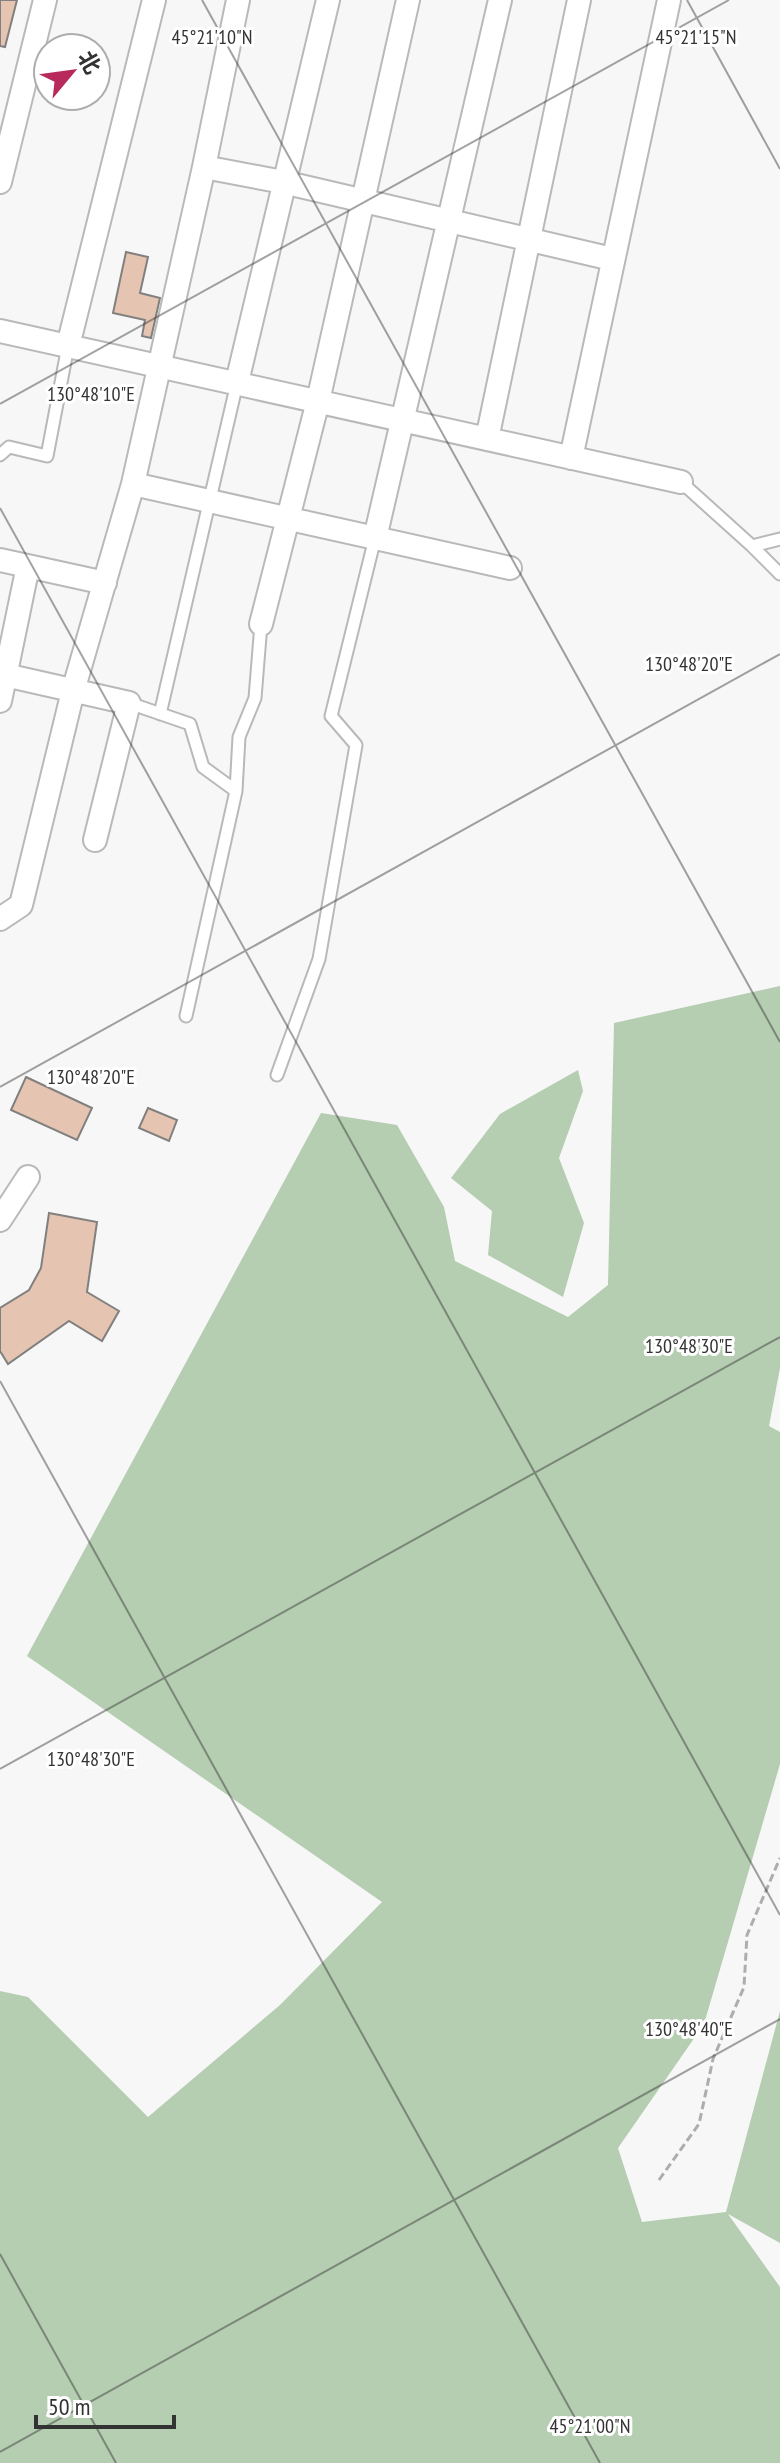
<svg xmlns="http://www.w3.org/2000/svg" width="780" height="2463" viewBox="0 0 780 2463" font-family="'PT Sans Narrow','Noto Sans SC',sans-serif">
	<rect width="100%" height="100%" fill="#f7f7f8"/>
	<path fill="#b5cdb1" d="M780,986V1368L769,1426L780,1432V1764L704,2024L618,2148L642,2222L726,2212L780,2011V2243L728,2214L780,2287V2463H0V1991L28,1997L148,2117L280,2005L382,1902L27,1656L321,1113L397,1125L444,1207L455,1261L568,1317L608,1285L614,1023Z
		M578,1070L583,1091L559,1158L584,1223L563,1297L488,1255L492,1211L451,1178L500,1114Z"/>
	<path fill="#e5c4b1" stroke="#81807f" stroke-width="2" d="M0,0H17L5,47L0,46Z
		M126,252L148,257L140,293L160,298L151,338L142,336L145,320L113,313Z
		M26,1077L92,1108L77,1140L11,1110Z
		M148,1108L177,1120L169,1141L139,1128Z
		M49,1213L97,1222L87,1292L119,1311L102,1341L69,1321L8,1364L0,1351V1308L29,1290L41,1268Z"/>
	<g fill="none" stroke-linecap="round" stroke-linejoin="round">
		<defs>
			<path id="lane" d="M0,455L9,447L47,456L68,346
				M681,482L752,546L780,539
				M752,546L780,574
				M129,703L190,724L203,767L236,791L186,1016
				M160,714L237,383
				M236,791L239,737L255,698L261,624
				M277,1075L319,959L356,745L331,716L375,538"/>
			<path id="street" d="M238,0L204,167L133,484L510,568
				M204,167L283,182L612,259
				M0,182L45,0
				M0,331L681,482
				M68,346L154,0
				M237,382L328,0
				M487,439L579,0
				M571,458L669,0
				M375,538L500,0
				M0,560L105,583
				M261,624L318,401L408,0
				M5,675L129,703L95,840
				M0,701L28,566
				M0,919L21,905L73,691L133,484
				M0,1220L28,1177"/>
		</defs>
		<use href="#lane" stroke="#b9b9ba" stroke-width="15"/>
		<use href="#street" stroke="#b9b9ba" stroke-width="26"/>
		<path stroke="#adadad" stroke-width="3" stroke-dasharray="8 4" stroke-linecap="butt" d="M659,2180L699,2124L713,2059L744,1987L747,1935L780,1858"/>
		<use href="#lane" stroke="#fff" stroke-width="11"/>
		<use href="#street" stroke="#fff" stroke-width="22"/>
	</g>
	<path fill="none" stroke="#333" stroke-width="2" stroke-opacity="0.45" d="M202,0L780,1042M687,0L780,169M0,404L729,0M0,508L780,1915M0,1087L780,654M0,1381L600,2463M0,1769L780,1337M0,2254L116,2463M0,2452L780,2019"/>
	<g font-size="20" text-anchor="middle" fill="#333" stroke="#fff" stroke-width="6" stroke-linejoin="round" paint-order="stroke">
		<text x="212" y="44">45°21'10"N</text>
		<text x="696" y="44">45°21'15"N</text>
		<text x="91" y="401">130°48'10"E</text>
		<text x="689" y="671">130°48'20"E</text>
		<text x="91" y="1084">130°48'20"E</text>
		<text x="689" y="1353">130°48'30"E</text>
		<text x="91" y="1766">130°48'30"E</text>
		<text x="689" y="2036">130°48'40"E</text>
		<text x="590" y="2433">45°21'00"N</text>
	</g>
	<g transform="translate(72 72) rotate(61)"><circle r="38" fill="#ffffff" stroke="#adadad" stroke-width="2"/>
	<path d="M0-6L14 30L0 20L-14 30Z" fill="#b82a5b"/>
	<text y="-12" font-size="22" font-weight="bold" text-anchor="middle" fill="#333333">北</text>
	</g>
	<path d="M36 2415v12h138v-12" fill="none" stroke="#333333" stroke-width="4"/>
	<text x="48" y="2415" font-size="24" fill="#333333" stroke="#ffffff" stroke-width="6" paint-order="stroke">50 m</text>
</svg>
